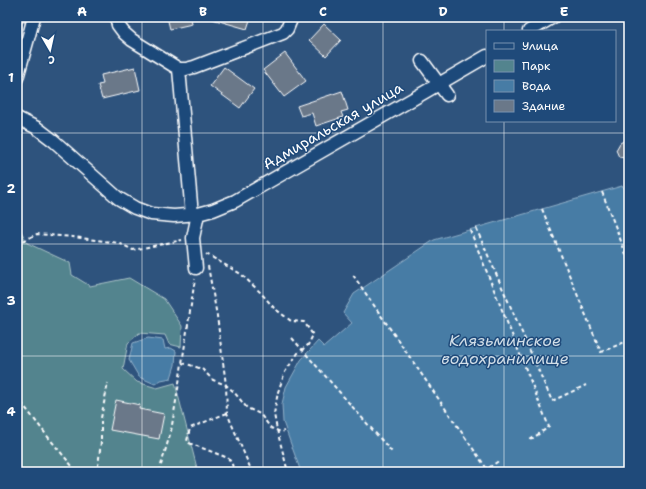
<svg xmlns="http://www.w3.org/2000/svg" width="646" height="489" viewBox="0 0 646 489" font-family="'Shantell Sans',sans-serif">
	<rect width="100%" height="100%" fill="#2e537d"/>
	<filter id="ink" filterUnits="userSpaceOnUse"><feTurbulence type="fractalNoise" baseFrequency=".025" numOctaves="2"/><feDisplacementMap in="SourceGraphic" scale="8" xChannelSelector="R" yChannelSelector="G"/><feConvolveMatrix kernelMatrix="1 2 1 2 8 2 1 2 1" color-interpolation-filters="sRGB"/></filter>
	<g filter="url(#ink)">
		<path fill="#53848e" stroke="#a9c2c6" d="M17,220L18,225L27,243L70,263L72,275L90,286L129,278L164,299L182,326L181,347L169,344L165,335L139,333L128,343L123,369L137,382L157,388L175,383L198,472H17Z"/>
		<path fill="#477ca5" stroke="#91b0c9" d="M622,186L629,192V472H301L283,422L282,404L286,387L301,360L318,341L324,347L352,323L343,313L354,294L434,240Z
			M148,338L163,340L165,349L171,348L176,351L175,365L171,378L161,380L155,384L139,377L129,360L133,343Z"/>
		<path fill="#6a7889" stroke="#fff" d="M17,17H31V22H17V39Z
			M167,17H191L192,24L170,29Z
			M212,17H251L247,29L212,19Z
			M324,24L341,40L326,56L309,40Z
			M285,53L306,81L284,97L263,70Z
			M135,67L140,90L102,99L98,85L103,84L101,75Z
			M224,67L254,89L240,108L210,86Z
			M342,91L348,110L341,112L343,117L316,126L312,113L301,116L297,106Z
			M629,138V157L626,158L619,157L616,150L620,143Z
			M116,400L140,405L139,409L164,414L159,439L110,430Z
			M231,468L232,472H221V471Z"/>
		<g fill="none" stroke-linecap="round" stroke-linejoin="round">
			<defs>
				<path id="minor" d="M116,17L118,25L124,33L132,40L179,69L192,215
					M529,31L553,17
					M422,61L447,95
					M179,69H186L194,67L283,33L287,29L292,17
					M17,78L34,17
					M17,118L37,128L54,141L118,198L135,208L151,214L174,216L198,214L213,210L235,201L425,92L487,56
					M196,268L193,238L198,214"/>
			</defs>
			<use href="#minor" stroke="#fff" stroke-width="15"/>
			<path stroke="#fff" stroke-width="2" stroke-dasharray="4 3" stroke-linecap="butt" d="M602,192L629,262
				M542,209L601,352L625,342
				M476,228L552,401L586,385
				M470,230L549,427L530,440
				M17,244L37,234L73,237L119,243L133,250L182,240
				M206,254L241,274L261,293L274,308L291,321L304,322L313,335L308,345L298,353L285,372L278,392L274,414L277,430L288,472
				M208,266L217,316L226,385L227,413L252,472
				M353,275L487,469L500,460
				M292,338L392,452
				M182,363L190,365L202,369L213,380L226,385L234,392L247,408L260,414L271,428L281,432L284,431
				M17,397L48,437L77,472
				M227,413L190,428L187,441L189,443L228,458L231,462L235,472
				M93,472L98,466L101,442V418L108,383
				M159,472L171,431L179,383L195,279"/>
			<use href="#minor" stroke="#1f4a7a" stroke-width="12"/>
		</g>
	</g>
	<path fill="none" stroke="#fff" stroke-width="1" stroke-opacity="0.55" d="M142,17V472M263,17V472M383,17V472M504,17V31M504,121V472M17,133H629M17,244H629M17,356H629"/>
	<g text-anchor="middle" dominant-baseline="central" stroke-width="3" stroke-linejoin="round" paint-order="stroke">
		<g font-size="15" fill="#fff" stroke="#1f4a7a">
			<text transform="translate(333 126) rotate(-30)">Адмиральская улица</text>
		</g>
		<g font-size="16" font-style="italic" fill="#d1dee8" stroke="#1f4a7a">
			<text x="505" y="340">Клязьминское<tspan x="505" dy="18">водохранилище</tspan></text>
		</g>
	</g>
	<rect width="646" height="489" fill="none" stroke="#1f4a7a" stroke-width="44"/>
	<rect x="486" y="30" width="130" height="92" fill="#1f4a7a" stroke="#7992af"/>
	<rect x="494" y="43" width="20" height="6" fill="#1f4a7a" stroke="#7992af"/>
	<text x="522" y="50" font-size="12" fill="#ffffff">Улица</text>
	<rect x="494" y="60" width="20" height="12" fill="#53848e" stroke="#7992af"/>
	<text x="522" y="70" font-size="12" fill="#ffffff">Парк</text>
	<rect x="494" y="80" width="20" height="12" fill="#477ca5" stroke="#7992af"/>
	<text x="522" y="90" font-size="12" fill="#ffffff">Вода</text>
	<rect x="494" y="100" width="20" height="12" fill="#6a7889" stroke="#7992af"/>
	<text x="522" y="110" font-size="12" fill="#ffffff">Здание</text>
	<g transform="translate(50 50) rotate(171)" stroke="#1f4a7a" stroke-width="3" paint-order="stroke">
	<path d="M0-3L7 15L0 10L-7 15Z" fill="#ffffff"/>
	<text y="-6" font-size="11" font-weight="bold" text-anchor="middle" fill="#ffffff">С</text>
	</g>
	<rect x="22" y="22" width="602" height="445" fill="none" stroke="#fff" stroke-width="1.5"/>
	<g font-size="13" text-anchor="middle" font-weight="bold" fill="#fff">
		<text x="82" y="16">A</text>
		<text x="203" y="16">B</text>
		<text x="323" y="16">C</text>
		<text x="443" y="16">D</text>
		<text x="564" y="16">E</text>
		<text x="11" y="82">1</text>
		<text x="11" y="193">2</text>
		<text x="11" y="305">3</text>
		<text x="11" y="416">4</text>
	</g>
</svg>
